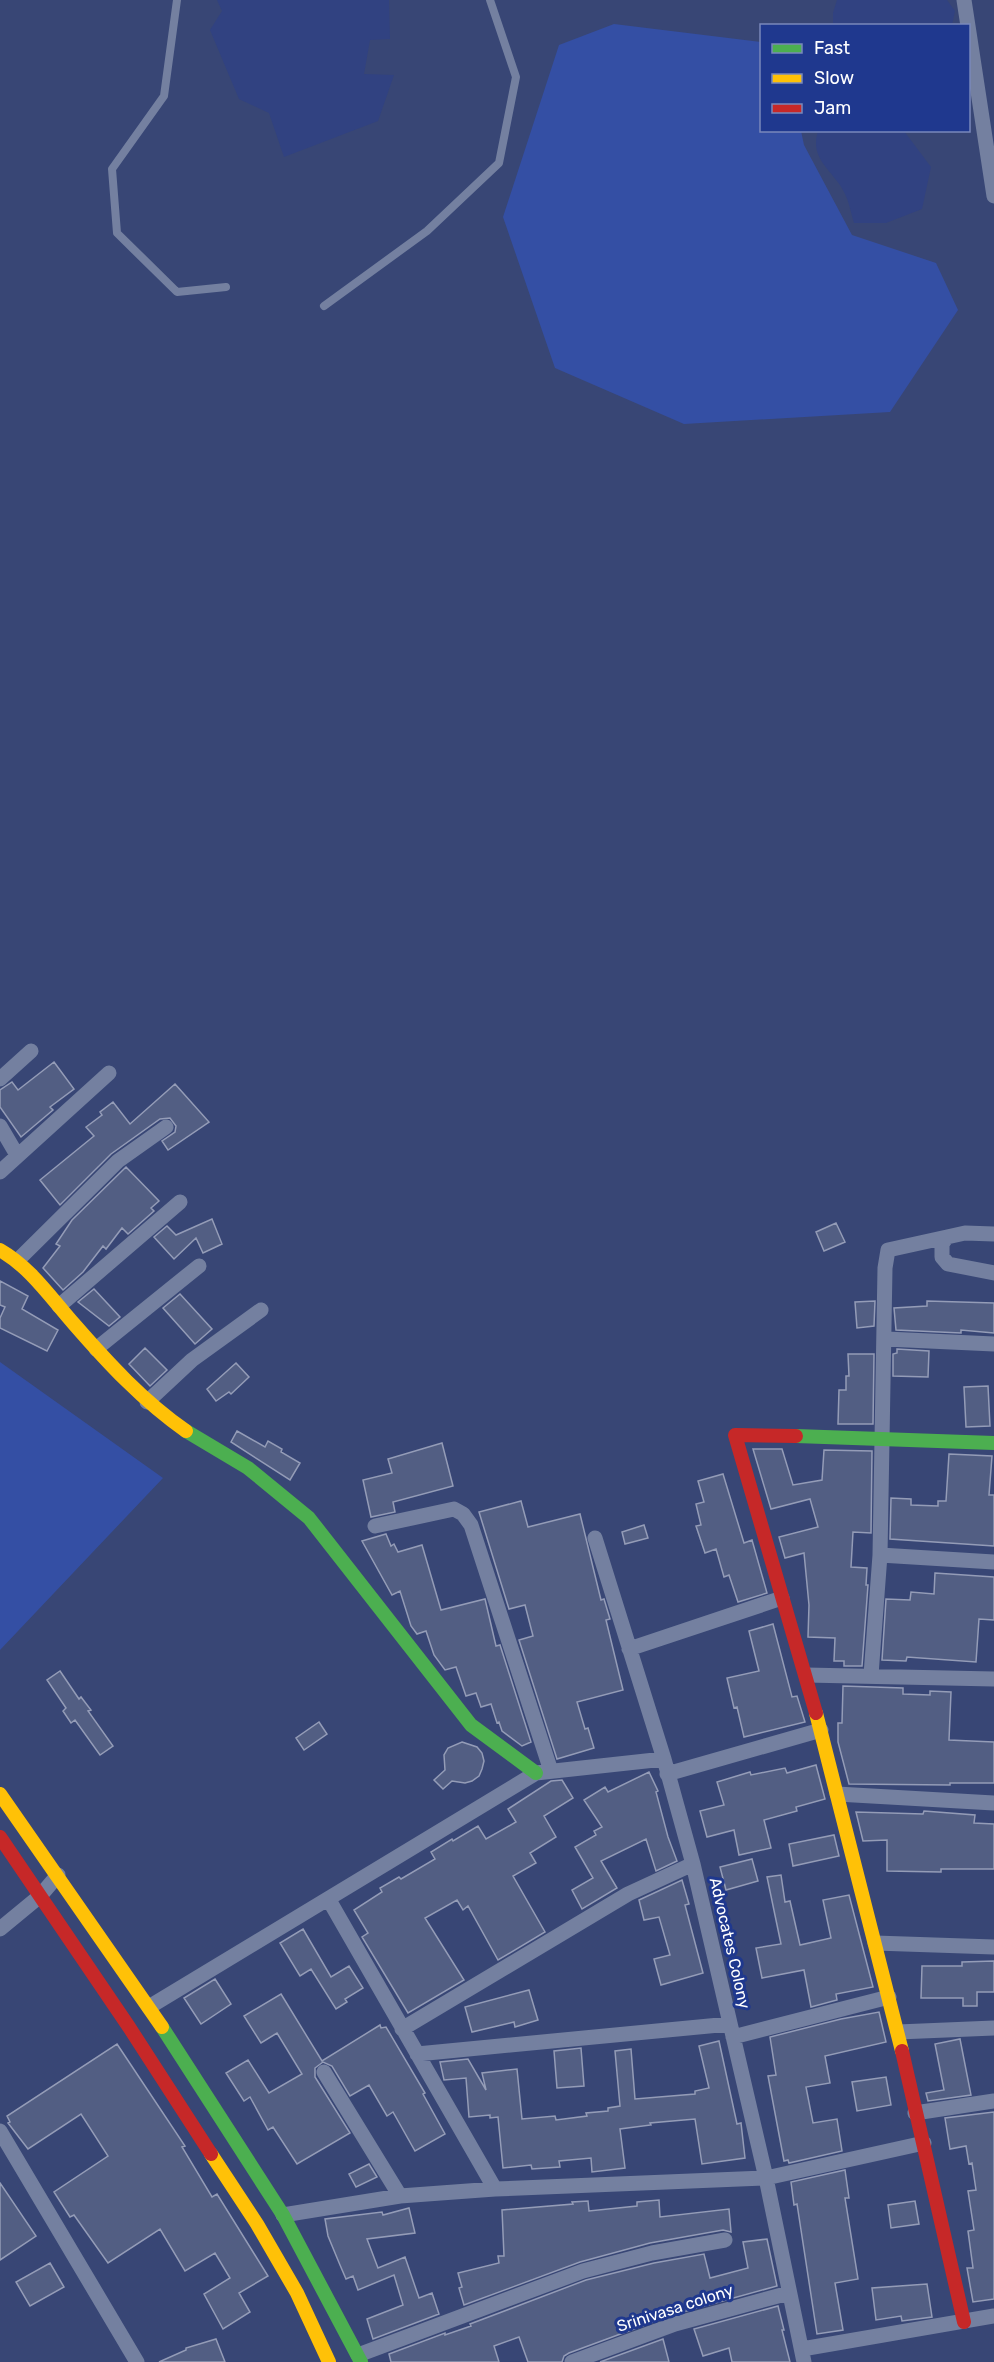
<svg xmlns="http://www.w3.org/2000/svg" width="994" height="2362" viewBox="0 0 994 2362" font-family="Rubik,sans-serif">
	<rect width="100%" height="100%" fill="#384675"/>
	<path fill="#344fa4" d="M614,24L761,42L762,130L801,131L804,145L852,235L936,263L958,310L890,412L684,424L555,368L503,217L559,45Z
		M0,1362L163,1478L0,1650Z"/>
	<path fill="#314281" d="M217,0H389L390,39L370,40L364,74L394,75L378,121L284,157L269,113L239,99L210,30L222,11Z
		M837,0H947L955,11L952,25H833V13Z
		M818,131H904L931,167L922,209L886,223H854C851,213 849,201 844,192C833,170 809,160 818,131Z"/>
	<path fill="#525e83" stroke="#949cb7" stroke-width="1.5" d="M54,1062L74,1089L50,1107L53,1110L21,1137L0,1107V1090L12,1082L18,1090Z
		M175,1084L209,1122L168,1150L162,1141L175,1132L176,1126L170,1118L160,1119L111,1154L60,1205L40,1180L94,1136L86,1127L102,1115L100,1112L113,1102L130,1124Z
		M126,1167L159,1201L151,1208L154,1211L128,1234L122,1228L106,1249L103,1246L83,1272L63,1290L43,1268L60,1246L56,1244L72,1220Z
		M212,1219L222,1244L203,1253L196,1238L174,1259L154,1237L167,1226L176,1235Z
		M836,1223L845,1242L824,1251L816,1232Z
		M0,1281L28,1296L22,1309L58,1330L47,1351L0,1328V1318L5,1307L0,1305Z
		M94,1289L120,1317L109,1326L78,1302Z
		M180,1294L212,1329L195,1344L163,1308Z
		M875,1301L874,1326L857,1328L855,1302Z
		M927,1301L994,1303V1333L961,1330V1333L896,1330L894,1308L927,1306Z
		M145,1348L167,1370L150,1386L129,1364Z
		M897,1349L929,1351L928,1377L893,1376V1354L897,1353Z
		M848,1354H874L873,1424H838L839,1390H846V1376H849Z
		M236,1363L249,1377L231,1394L229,1392L216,1401L207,1389Z
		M988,1386L990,1426L966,1427L964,1387Z
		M237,1431L265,1447L268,1441L282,1449L281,1452L300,1463L290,1480L231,1442Z
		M442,1443L453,1486L393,1502L395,1512L371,1517L363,1480L392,1473L388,1459Z
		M753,1449H782L793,1485L822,1480L824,1450L872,1451L871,1533L853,1532L851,1567L867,1568L866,1585H868L862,1666H844V1661H834L835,1638L808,1637L809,1605L804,1553L785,1558L779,1537L818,1527L810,1499L771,1509Z
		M949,1454L992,1456L989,1495H994V1546L890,1539L891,1498L911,1499V1505L938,1506V1501H946Z
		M723,1474L744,1543L752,1540L767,1593L738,1602L729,1575L724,1577L716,1549L705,1553L696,1526L701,1525L696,1504L704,1502L698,1481Z
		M521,1501L528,1527L580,1514L601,1600L604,1599L610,1619L606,1620L623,1690L577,1702L585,1729L588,1728L594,1748L557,1759L519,1640L533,1636L525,1605L509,1609L479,1512Z
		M644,1525L648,1538L625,1544L622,1532Z
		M386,1534L391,1546L394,1544L398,1552L422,1545L441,1610L485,1599L496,1646L500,1645L531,1742L522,1746L502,1731L499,1722L497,1723L491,1704L481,1707L476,1693L466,1696L456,1667L445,1670L434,1655L426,1631L417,1634L411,1626L400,1591L392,1595L362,1541Z
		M935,1573L994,1577V1620L979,1619L976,1662L907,1657L906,1661L882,1660L886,1599L910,1600L911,1592L934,1594Z
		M773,1624L792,1697L797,1696L805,1722L744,1737L737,1707L734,1708L727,1678L759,1671L749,1631Z
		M60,1671L79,1699L81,1697L91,1710L88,1711L113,1746L100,1755L75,1720L71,1723L63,1711L66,1708L47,1680Z
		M843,1686L903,1688V1694L930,1695V1691L951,1692L949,1740L994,1742V1783H950V1785L849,1784L838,1742V1723H842Z
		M319,1722L327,1734L304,1750L296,1738Z
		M462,1742L477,1747L482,1753L484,1761L482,1769L479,1776L472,1781L465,1783L452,1781L443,1789L434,1780L445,1770L444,1755L448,1748Z
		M816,1765L825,1799L796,1807L797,1811L764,1820L771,1848L739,1855L734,1830L707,1837L700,1811L724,1805L717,1782L750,1772L751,1775L785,1768L787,1773Z
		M649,1772L658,1791L656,1792L668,1837L677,1861L656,1871L646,1839L601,1861L617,1888L582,1909L572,1890L593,1878L575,1847L596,1835L594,1831L602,1827L584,1800L605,1787L608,1792Z
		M562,1780L573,1798L544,1816L556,1837L530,1853L536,1863L513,1876L545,1932L498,1960L468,1906L463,1910L457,1900L425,1918L464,1980L408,2013L362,1937L368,1933L354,1910L382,1892L380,1888L399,1877L401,1879L435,1859L431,1852L452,1839L453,1841L478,1826L486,1839L516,1822L508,1809L551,1781Z
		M924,1811L975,1815L974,1823L994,1824V1869H941V1872L887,1871V1840L863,1841L856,1812L923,1814Z
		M834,1835L839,1856L793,1866L789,1844Z
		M752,1859L758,1881L726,1890L720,1867Z
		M781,1875L785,1902L790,1901L800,1945L831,1938L823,1900L849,1895L873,1987L836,1994L837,2000L811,2007L804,1970L762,1978L756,1948L781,1944L767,1877Z
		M682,1880L689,1904L685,1905L703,1973L661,1985L654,1959L670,1955L659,1917L644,1920L639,1900Z
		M303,1929L331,1977L349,1966L363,1988L345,1999L347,2002L336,2009L311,1969L300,1976L280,1943Z
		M994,1961V1992H977V2006H963V1998H921L922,1966H962V1962Z
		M215,1979L231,2004L201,2024L184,1998Z
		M529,1990L538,2020L515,2027L514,2022L472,2032L465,2007Z
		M281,1994L322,2061L380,2025L381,2028L386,2027L425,2093L423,2094L445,2134L415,2151L393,2112L387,2116L369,2085L350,2096L332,2066L323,2062L315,2068V2077L350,2133L297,2164L273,2127L268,2130L250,2097L244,2101L226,2073L248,2060L269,2093L302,2074L277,2033L261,2043L244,2016Z
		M879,2012L886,2042L825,2056L830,2083L806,2087L813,2123L837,2119L842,2151L789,2163L788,2160L784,2161L768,2076L776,2075L770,2037L841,2019Z
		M960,2039L971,2095L928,2101L926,2093L944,2090L935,2044Z
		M719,2041L737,2124L741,2123L745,2158L702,2164L695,2119L650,2123L651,2125L620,2129L625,2168L592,2172L591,2158L559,2161L560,2167L532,2169L531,2165L503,2168L498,2117L490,2118V2115L469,2117L466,2078L444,2080L440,2062L468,2059L486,2090L482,2073L517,2069L522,2119L555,2116L556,2120L587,2116L586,2113L608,2111V2108L620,2106L615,2051L631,2049L635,2099L695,2094V2091L709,2088L699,2046Z
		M117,2044L185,2146L182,2147L212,2197L217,2194L268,2276L239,2293L250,2312L223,2329L204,2294L230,2278L215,2253L185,2271L160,2229L108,2263L74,2215L70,2217L54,2192L108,2156L81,2114L28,2149L8,2123L10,2122L7,2116Z
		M581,2048L584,2086L557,2088L554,2051Z
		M886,2077L891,2105L857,2111L852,2082Z
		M994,2112V2299L973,2302L967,2268H973L968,2231L974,2230L968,2191L976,2190L972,2163L969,2164L966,2146L950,2149L945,2118Z
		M369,2164L377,2177L356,2187L349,2174Z
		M845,2170L849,2198H845L858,2279L835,2283L843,2330L817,2334L797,2204L794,2205L791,2182Z
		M0,2183L36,2236L0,2260Z
		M659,2200L660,2217L729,2209L731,2232L723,2230L650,2243L580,2262L464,2305L459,2288L462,2287L458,2273L499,2263L498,2256H504L502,2210L573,2204L572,2202L588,2201L589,2211L637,2206V2202Z
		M915,2201L919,2224L891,2228L888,2205Z
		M409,2208L415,2233L367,2239L378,2268L405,2257L419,2298L432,2293L439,2314L373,2339L367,2319L403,2305L394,2275L358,2290L353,2276L346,2279L340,2265L328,2236L325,2219L382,2212L383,2215Z
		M767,2239L777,2286L672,2315L569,2353L564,2356L562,2362H528L519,2337L494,2346L499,2362H391L389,2354L445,2333V2335L471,2326L470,2324L586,2280L654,2263L704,2254L710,2278L748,2268L743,2242Z
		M50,2263L64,2287L30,2306L16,2282Z
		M927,2284L932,2317L902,2321L901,2316L876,2320L872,2288Z
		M778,2306L784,2330H782L790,2362H732L729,2348L703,2356L694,2329Z
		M216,2339L225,2362H159L186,2350V2348Z
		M663,2339L669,2362H600Z"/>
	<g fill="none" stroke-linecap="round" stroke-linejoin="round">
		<path stroke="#7480a0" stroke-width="8" d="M177,0L164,96L112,169L117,233L177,292L226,287
			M324,306L427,231L499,163L516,77L490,0"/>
		<path stroke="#7480a0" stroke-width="15" d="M964,0L968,26
			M968,26L994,196
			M0,1079L31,1051
			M0,1126L17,1155
			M0,1172L109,1073
			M994,1234L965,1233L947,1237L942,1244V1257L948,1264L994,1273
			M18,1260L118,1161L166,1127
			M59,1306L180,1202
			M886,1339L994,1344
			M96,1349L199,1266
			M147,1402L192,1360L261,1310
			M375,1526L454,1509L463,1514L471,1525L551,1771
			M595,1538L664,1759L693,1864L766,2178L804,2362
			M880,1555L994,1562
			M629,1649L782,1598
			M806,1675L994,1679
			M871,1675L880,1555L885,1268L888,1250L947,1237
			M667,1774L821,1730
			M837,1794L994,1803
			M329,1900L495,2189
			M0,1929L40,1896L58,1875
			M875,1943L994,1947
			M149,2007L536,1773L664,1759
			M402,2029L628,1894L693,1864
			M898,2032L994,2028
			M733,2037L889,1997
			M417,2054L730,2024
			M324,2072L400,2196
			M915,2113L994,2101
			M0,2131L137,2362
			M283,2215L400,2196L495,2189L766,2178L924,2143
			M802,2349L994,2316
			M358,2355L583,2271L652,2253L725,2240
			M572,2362L675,2324L789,2293"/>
		<path stroke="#4caf50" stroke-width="14" d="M186,1431L248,1468L309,1518L471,1725L536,1773
			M796,1436L994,1443
			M162,2027L283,2215L361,2362"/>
		<path stroke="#ffc107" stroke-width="14" d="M0,1250C30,1267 51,1298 74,1324C108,1363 143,1401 186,1431
			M816,1713L902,2051
			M0,1794L162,2027
			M211,2154L257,2224L297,2293L329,2362"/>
		<path stroke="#c62828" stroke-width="14" d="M796,1436L735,1435L816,1713
			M0,1837L129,2027L211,2154
			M902,2051L964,2322"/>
	</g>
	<g text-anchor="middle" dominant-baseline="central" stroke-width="6" stroke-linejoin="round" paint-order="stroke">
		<g font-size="16" fill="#fff" stroke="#1f388e">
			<text transform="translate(730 1943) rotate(77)">Advocates Colony</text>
			<text transform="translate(675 2308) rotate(-18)">Srinivasa colony</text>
		</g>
	</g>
	<rect x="760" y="24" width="210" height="108" fill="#1f388e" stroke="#7988bb" stroke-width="1.5"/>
	<rect x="772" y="44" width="30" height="9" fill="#4caf50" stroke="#7988bb" stroke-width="1.5"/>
	<text x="814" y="54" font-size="18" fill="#ffffff">Fast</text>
	<rect x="772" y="74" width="30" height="9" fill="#ffc107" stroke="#7988bb" stroke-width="1.5"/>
	<text x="814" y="84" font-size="18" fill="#ffffff">Slow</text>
	<rect x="772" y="104" width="30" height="9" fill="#c62828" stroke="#7988bb" stroke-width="1.5"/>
	<text x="814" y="114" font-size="18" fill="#ffffff">Jam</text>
</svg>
